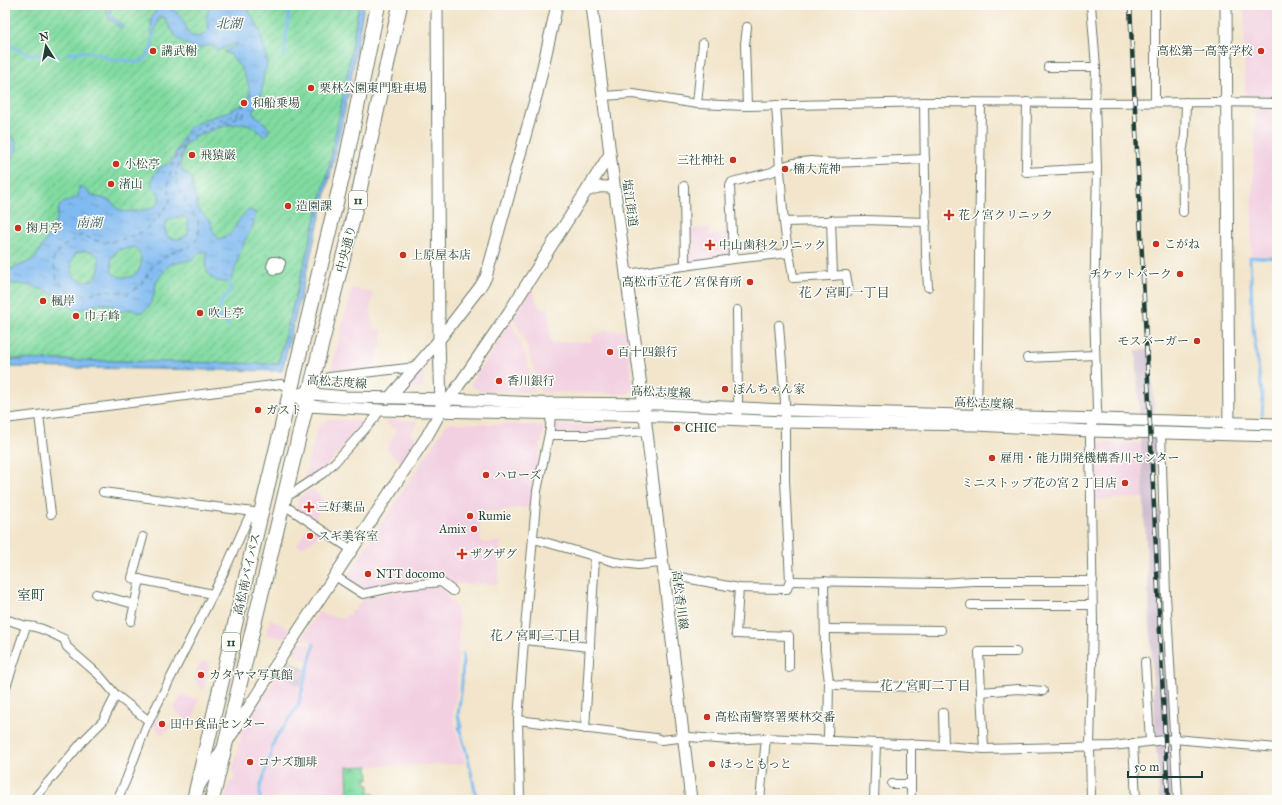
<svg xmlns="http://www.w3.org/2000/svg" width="1282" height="805" font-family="'IM FELL Great Primer','Noto Serif JP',serif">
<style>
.built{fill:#f2cfe1}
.industrial{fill:url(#industrial-furrows)}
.railway{fill:#cfbdcf}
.park{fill:url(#park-crowns);stroke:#508c6a}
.garden{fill:url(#garden-furrows);stroke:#508c6a}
.water{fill:url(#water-ripples);stroke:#4f7c92;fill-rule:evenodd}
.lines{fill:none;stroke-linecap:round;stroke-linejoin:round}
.stream{stroke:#7fbaf1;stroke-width:3}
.ferry{stroke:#375c63;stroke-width:1;stroke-dasharray:5 4;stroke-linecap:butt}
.street-casing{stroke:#697869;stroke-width:10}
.secondary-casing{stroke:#697869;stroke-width:13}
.highway-casing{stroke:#697869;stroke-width:16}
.street{stroke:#fff;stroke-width:8}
.secondary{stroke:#fff;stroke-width:11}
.highway{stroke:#fff;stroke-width:14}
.rail-casing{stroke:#1f3d34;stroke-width:4.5}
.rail{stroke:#fdfcf7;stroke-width:3;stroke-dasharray:9;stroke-linecap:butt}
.poi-dot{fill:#c8321e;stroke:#fdfcf7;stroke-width:1.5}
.labels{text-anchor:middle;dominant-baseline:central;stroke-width:3;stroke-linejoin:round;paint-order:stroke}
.shield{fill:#fdfcf7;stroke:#62766e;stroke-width:1}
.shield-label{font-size:11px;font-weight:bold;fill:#1f3d34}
.poi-label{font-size:12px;fill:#1f3d34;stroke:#fdfcf7;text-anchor:start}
.street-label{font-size:12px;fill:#1f3d34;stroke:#fdfcf7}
.water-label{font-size:13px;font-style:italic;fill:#375c63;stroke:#fdfcf7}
.neighbourhood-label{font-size:13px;fill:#1f3d34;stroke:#fdfcf7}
.quarter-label{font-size:14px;fill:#1f3d34;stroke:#fdfcf7}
</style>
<defs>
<pattern id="industrial-furrows" width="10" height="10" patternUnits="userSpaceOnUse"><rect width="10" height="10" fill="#cfbdcf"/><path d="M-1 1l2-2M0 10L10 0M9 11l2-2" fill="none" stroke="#b1a3b2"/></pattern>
<pattern id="park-crowns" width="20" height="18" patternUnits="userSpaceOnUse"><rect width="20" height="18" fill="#81dba1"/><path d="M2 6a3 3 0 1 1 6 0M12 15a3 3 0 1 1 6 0" fill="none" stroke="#69b384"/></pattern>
<pattern id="garden-furrows" width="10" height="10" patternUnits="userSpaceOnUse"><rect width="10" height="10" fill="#81dba1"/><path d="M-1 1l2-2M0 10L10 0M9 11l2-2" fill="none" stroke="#69b384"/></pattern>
<pattern id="water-ripples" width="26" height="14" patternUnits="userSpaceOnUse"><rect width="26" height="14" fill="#7fbaf1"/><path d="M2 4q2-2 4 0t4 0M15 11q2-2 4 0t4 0" fill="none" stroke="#6798c4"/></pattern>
</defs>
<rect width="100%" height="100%" fill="#fdfcf7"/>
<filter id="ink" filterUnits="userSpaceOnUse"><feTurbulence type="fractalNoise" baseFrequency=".025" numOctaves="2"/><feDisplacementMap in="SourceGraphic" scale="8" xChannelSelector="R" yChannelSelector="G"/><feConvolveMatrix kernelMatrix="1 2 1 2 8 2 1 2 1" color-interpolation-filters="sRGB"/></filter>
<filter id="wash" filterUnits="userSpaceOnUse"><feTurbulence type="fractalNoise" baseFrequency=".012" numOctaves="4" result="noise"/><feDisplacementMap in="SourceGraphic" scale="16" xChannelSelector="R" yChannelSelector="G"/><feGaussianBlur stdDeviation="0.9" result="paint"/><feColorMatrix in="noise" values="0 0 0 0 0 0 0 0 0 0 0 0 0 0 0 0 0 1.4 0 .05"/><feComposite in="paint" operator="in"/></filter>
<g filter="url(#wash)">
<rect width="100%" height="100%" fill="#f2e5cb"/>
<!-- built -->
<g class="built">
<path d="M1244 5H1277V97H1245Z"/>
<path d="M1255 107H1277V256L1251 255Z"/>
<path d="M709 228 710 235 730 234 731 256 693 262 689 259V229Z"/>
<path d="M352 288 373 293 370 305 373 328 383 331 376 369 330 374Z"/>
<path d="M530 291H532L539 307 544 309 545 307H548L550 316V342H593L592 336 607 330 611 331 626 330 633 389 628 394 540 392 527 346 513 318Z"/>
<path d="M511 321 526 357 535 392H482L470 385Z"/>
<path d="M422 367 424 369V389H408V383Z"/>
<path d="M328 419 366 421 332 460 319 472 303 483 317 428Z"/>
<path d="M382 420 419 421 411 434 415 438 414 442 401 462 386 449 397 431Z"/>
<path d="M450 423 542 425 544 430 532 487 533 494 531 507 478 513 481 541 484 543 501 541 498 584H453L443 576 393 583 365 590 348 579 347 576 447 424Z"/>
<path d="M556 425 633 426 636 430 554 433 553 428Z"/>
<path d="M1093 442 1140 443 1143 498 1094 500Z"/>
<path d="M314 489 325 502 313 521 296 511 299 497Z"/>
<path d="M309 525 323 534 305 545 303 548 297 545Z"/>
<path d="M439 586 447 593 448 598 453 603 457 610 459 622 457 686 453 715 456 730 465 761 462 764 347 767 348 795 276 797 275 800H261V787L275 741 299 706 315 644 301 639 319 612 323 615 345 618 346 615H350V610L355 611 362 599 401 590Z"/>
<path d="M270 619 290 629 284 639 266 635Z"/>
<path d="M300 642 312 646 308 662 293 652Z"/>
<path d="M203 661 210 663 203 691 196 682 195 678 197 668Z"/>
<path d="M279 673 301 688 297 705 273 738 258 786V800H225L229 782 233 781 235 774 232 772 243 729Z"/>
<path d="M180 696 189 697 198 700 192 728 174 709Z"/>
<path d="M156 715 172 725 162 735 152 723Z"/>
</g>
<!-- industrial -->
<path class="industrial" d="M289 659 306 670 301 688 279 673Z"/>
<!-- railway -->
<path class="railway" d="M1151 349 1174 800H1159L1136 350Z"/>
<!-- park -->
<path class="park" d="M368 766 369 779H366L367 785H369V793H374V800H348L347 767Z"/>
<!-- garden -->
<path class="garden" d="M5 5H359L344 95 328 171 278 364 5 359Z"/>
<!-- water -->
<g class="water">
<path d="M108 5H112L110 14 124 27 122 29 109 19 106 9Z"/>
<path d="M159 5H169C173 10 179 14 182 19 189 28 185 39 200 36 204 35 207 32 209 28L206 18 210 5H246L260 31 267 60V66L264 72 261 97 252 113 262 120 270 130 264 137 254 127 244 123 224 126 202 134 193 139 184 146 180 167 184 172 193 180 192 185 199 210 211 222 213 231 219 239C238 235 233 221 249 210L256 213C255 225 248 234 243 245 238 256 236 269 231 281 220 284 209 280 206 268 205 263 207 257 207 252H200L193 259 169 265 156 282 154 295 149 307 141 313 129 309 120 312C105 294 92 311 74 309 67 308 57 296 51 293 41 288 28 285 18 284 13 283 9 284 5 283V272L35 259 43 244 51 233 57 217 58 210 61 204 78 197 79 186C85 188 87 191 92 195 97 198 105 198 110 201 114 203 116 209 121 211 124 213 153 209 155 207 160 203 159 197 159 192L154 190 151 184 153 177 158 169 171 162 188 128 206 119 227 112 244 104 248 101 250 93 248 83 241 68 231 55 224 52 234 47 238 43 216 51 215 47C209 44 207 45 201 48 180 46 173 34 164 17H159L154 34 152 36 151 19ZM182 216 188 220V234C181 240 176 241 167 236L165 229 167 220ZM135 247C150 262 136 288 112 273L111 259 117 250ZM84 251 92 252 98 256C102 275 95 286 76 279 69 268 70 264 76 253Z"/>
<path d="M359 5H364L348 96 328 185 282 371 5 367V359L278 364 328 171 346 81Z"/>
<path d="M5 133 15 139 17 149 5 169V159L12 148Z"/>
</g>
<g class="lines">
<!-- stream -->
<g class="stream">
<path d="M5 44 10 45 28 54 58 56"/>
<path d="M68 54C83 50 98 51 112 61L119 59 140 63C151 53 152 49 154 34"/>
<path d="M284 56 290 5"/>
<path d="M229 281 231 290 222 301 217 315 229 325"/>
<path d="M1262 415 1263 402 1253 328 1250 257 1277 258"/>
<path d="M463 654 462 684 458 715 461 727H459L468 758 477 800"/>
<path d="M260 800V787L270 758 272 747 275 739 298 706 314 644"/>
</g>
<!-- ferry -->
<path class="ferry" d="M244 103V114L227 122 209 129 191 137 183 145 176 173 178 187 186 203 198 221 199 237 191 246 171 253 154 264 140 286 127 294 108 290 86 295 72 294 57 280 53 260 61 248 81 235 103 243 123 239 143 232 160 216 170 201 168 185 171 170 178 151 188 134 204 125 237 114Z"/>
</g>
</g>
<g filter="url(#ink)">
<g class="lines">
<defs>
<g id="street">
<path d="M1155 5V102"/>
<path d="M747 27 745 44 747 106"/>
<path d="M1048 67H1096"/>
<path d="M603 96 633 94 697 104 747 106 934 102 1095 103 1215 102 1277 103"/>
<path d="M924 102 926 256 928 287"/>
<path d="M1027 102 1026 172 1097 168"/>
<path d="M697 104 703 43"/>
<path d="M776 105C779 143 780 182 784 221 785 240 791 258 793 278L846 275 849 291"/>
<path d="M684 186 685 266"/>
<path d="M1183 212 1182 153 1185 135 1186 102"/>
<path d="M831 220 833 276"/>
<path d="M784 222 865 220 926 222"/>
<path d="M733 259 730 186 732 182 772 172 780 167 794 163 811 161 833 163 925 159"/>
<path d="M273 261H277L281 263 279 269 274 270 271 266Z"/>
<path d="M627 274 733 259 789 253"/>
<path d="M1027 358 1095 355"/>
<path d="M329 377 416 367"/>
<path d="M39 415 51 514"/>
<path d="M5 419 281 384 292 391"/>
<path d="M737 420 738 399 737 310"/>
<path d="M977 420 981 103"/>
<path d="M1161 433 1166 595 1178 800"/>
<path d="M549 435H589L647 431"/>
<path d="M103 492 261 513"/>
<path d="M285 498 322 474 335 462 374 419 380 410"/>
<path d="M284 505 352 550"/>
<path d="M143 537 132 578 213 594"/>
<path d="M534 539 615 562 638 565 662 563"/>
<path d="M664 574 739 588 787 589 790 581 785 480V402L779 325"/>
<path d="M335 576 363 594 400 586 441 582 453 591"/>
<path d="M790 581 941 583 973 581H1093"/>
<path d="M824 581 825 650 829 682 828 741"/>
<path d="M739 588 736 634 789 636V668"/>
<path d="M96 594 134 604"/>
<path d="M971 605H1092"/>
<path d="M5 619 26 626 5 690"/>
<path d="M131 621 140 579"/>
<path d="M26 626C38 625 52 634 64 639L67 647 99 675 116 695 149 721"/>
<path d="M825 629 941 630"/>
<path d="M524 640 590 647"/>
<path d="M1145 662 1150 741"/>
<path d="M829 682 836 685 917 687"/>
<path d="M981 692 1018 689 1043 691"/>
<path d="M943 713 944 746"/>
<path d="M518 720 622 733 629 735 656 738 661 740 689 737 731 740 766 738 944 746 984 749 1112 746 1174 739 1277 748"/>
<path d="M585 729 595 557"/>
<path d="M1133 743 1136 800"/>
<path d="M911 744V793"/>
<path d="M984 749 979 652H1016"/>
<path d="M892 784H911"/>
<path d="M33 800 83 741 103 721 116 695"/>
<path d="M117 800 126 780 146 727 224 572 248 519 261 513"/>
<path d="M520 800 518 720 524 640 537 491 550 429 551 409"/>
<path d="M760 800 766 738"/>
<path d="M874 800 876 743"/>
<path d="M1091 800 1090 747 1093 623 1090 439V431L1097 410 1094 308 1097 168 1095 103 1096 67 1091 5"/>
</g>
<g id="secondary">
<path d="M437 5 439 340 441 406"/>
<path d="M592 5 610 154 645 416 691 800"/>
<path d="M1226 5 1229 430"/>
<path d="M587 191C597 186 604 186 614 188"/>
<path d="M292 391 307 406 380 410 662 416 784 422 977 425 1090 431 1277 436"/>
<path d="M302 393 346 397 449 399 538 403 662 404 785 410 1277 424"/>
<path d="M389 398 439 340 480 287 486 277 537 93 557 5"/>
<path d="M199 786 268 677 427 436 441 411 509 312 610 154"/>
</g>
<g id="highway">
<path d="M194 800 261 513 346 161 378 5"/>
<path d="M212 800 309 394 356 206 400 5"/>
</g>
</defs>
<!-- street casing -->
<use href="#street" class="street-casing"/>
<!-- secondary casing -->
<use href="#secondary" class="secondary-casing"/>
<!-- highway casing -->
<use href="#highway" class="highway-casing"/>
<!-- street -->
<use href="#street" class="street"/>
<!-- secondary -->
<use href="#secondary" class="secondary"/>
<!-- highway -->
<use href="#highway" class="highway"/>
<defs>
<path id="rail" d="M1130 5 1168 800"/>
</defs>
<!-- rail casing -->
<use href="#rail" class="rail-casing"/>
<!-- rail -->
<use href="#rail" class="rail"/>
</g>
</g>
<!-- markers -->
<g class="poi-dot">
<circle cx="153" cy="51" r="4"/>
<circle cx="1261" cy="51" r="4"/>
<circle cx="311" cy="88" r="4"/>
<circle cx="244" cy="103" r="4"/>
<circle cx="192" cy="155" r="4"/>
<circle cx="733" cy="160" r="4"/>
<circle cx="116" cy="164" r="4"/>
<circle cx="785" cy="169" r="4"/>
<circle cx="111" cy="184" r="4"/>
<circle cx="288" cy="206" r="4"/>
<path d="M947 209h4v4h4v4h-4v4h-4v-4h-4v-4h4z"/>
<circle cx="18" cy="228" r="4"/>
<circle cx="1156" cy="244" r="4"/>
<path d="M708 239h4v4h4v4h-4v4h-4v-4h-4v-4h4z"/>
<circle cx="403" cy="255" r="4"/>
<circle cx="1180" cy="274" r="4"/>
<circle cx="750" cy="282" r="4"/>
<circle cx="43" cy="301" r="4"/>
<circle cx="200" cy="313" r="4"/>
<circle cx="76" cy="316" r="4"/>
<circle cx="1197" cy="341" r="4"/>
<circle cx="610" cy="352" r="4"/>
<circle cx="499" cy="381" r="4"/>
<circle cx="725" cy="389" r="4"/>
<circle cx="258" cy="410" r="4"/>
<circle cx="677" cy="428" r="4"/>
<circle cx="992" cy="458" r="4"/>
<circle cx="486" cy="475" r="4"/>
<circle cx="1125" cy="483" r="4"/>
<path d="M307 501h4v4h4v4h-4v4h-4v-4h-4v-4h4z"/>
<circle cx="470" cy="516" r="4"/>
<circle cx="474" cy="529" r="4"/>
<circle cx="310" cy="536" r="4"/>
<path d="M460 548h4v4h4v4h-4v4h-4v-4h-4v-4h4z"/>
<circle cx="368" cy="574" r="4"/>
<circle cx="201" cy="675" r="4"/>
<circle cx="707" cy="717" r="4"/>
<circle cx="162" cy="724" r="4"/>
<circle cx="250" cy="762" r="4"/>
<circle cx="712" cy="764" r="4"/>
</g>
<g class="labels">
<!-- shield labels -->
<g class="shield">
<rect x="349" y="191" width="18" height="18" rx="3"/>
<rect x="222" y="633" width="18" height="18" rx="3"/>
</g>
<g class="shield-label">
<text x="358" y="200">11</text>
<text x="231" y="642">11</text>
</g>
<!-- poi labels -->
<g class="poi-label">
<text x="161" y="51">講武榭</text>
<text x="1253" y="51" text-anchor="end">高松第一高等学校</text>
<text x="319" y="88">栗林公園東門駐車場</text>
<text x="252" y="103">和船乗場</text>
<text x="200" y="155">飛猿巌</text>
<text x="725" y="160" text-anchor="end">三社神社</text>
<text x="124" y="164">小松亭</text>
<text x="793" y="169">楠大荒神</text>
<text x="119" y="184">渚山</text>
<text x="296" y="206">造園課</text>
<text x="958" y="215">花ノ宮クリニック</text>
<text x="26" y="228">掬月亭</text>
<text x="1164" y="244">こがね</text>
<text x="719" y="245">中山歯科クリニック</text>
<text x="411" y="255">上原屋本店</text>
<text x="1172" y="274" text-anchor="end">チケットパーク</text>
<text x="742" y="282" text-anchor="end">高松市立花ノ宮保育所</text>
<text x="51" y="301">楓岸</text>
<text x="208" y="313">吹上亭</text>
<text x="84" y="316">巾子峰</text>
<text x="1189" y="341" text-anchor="end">モスバーガー</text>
<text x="618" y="352">百十四銀行</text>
<text x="507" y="381">香川銀行</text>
<text x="733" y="389">ぽんちゃん家</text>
<text x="266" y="410">ガスト</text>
<text x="685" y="428">CHIC</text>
<text x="1000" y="458">雇用・能力開発機構香川センター</text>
<text x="494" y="475">ハローズ</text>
<text x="1117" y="483" text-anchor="end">ミニストップ花の宮２丁目店</text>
<text x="317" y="507">三好薬品</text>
<text x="478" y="516">Rumie</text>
<text x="466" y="529" text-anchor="end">Amix</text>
<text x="318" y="536">スギ美容室</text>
<text x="470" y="554">ザグザグ</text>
<text x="376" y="574">NTT docomo</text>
<text x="209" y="675">カタヤマ写真館</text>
<text x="715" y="717">高松南警察署栗林交番</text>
<text x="170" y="724">田中食品センター</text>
<text x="258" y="762">コナズ珈琲</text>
<text x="720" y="764">ほっともっと</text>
</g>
<!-- street labels -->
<g class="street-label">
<text transform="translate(630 203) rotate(82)">塩江街道</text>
<text transform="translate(346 249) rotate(-76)">中央通り</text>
<text transform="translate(337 382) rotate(4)">高松志度線</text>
<text transform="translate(661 392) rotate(2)">高松志度線</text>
<text transform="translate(984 403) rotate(2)">高松志度線</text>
<text transform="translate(247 574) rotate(-77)">高松南バイパス</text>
<text transform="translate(680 600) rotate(83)">高松香川線</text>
</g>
<!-- water labels -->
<g class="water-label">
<text x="229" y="24">北湖</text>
<text x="89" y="223">南湖</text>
</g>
<!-- neighbourhood labels -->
<g class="neighbourhood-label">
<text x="844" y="293">花ノ宮町一丁目</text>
<text x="535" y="636">花ノ宮町三丁目</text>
<text x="925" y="686">花ノ宮町二丁目</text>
</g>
<!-- quarter labels -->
<g class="quarter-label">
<text x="31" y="595">室町</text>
</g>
</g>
<!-- margin -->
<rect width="1282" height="805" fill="none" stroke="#fdfcf7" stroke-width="20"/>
<!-- north arrow -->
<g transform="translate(46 46) rotate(349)" stroke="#fdfcf7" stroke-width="3" paint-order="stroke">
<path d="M0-3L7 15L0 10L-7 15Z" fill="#1f3d34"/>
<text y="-6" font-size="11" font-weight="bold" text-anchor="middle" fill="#1f3d34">N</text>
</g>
<!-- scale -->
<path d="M1128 771v6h74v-6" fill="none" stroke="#1f3d34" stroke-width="2"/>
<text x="1134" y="771" font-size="12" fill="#1f3d34" stroke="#fdfcf7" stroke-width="3" paint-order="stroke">50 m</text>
</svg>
